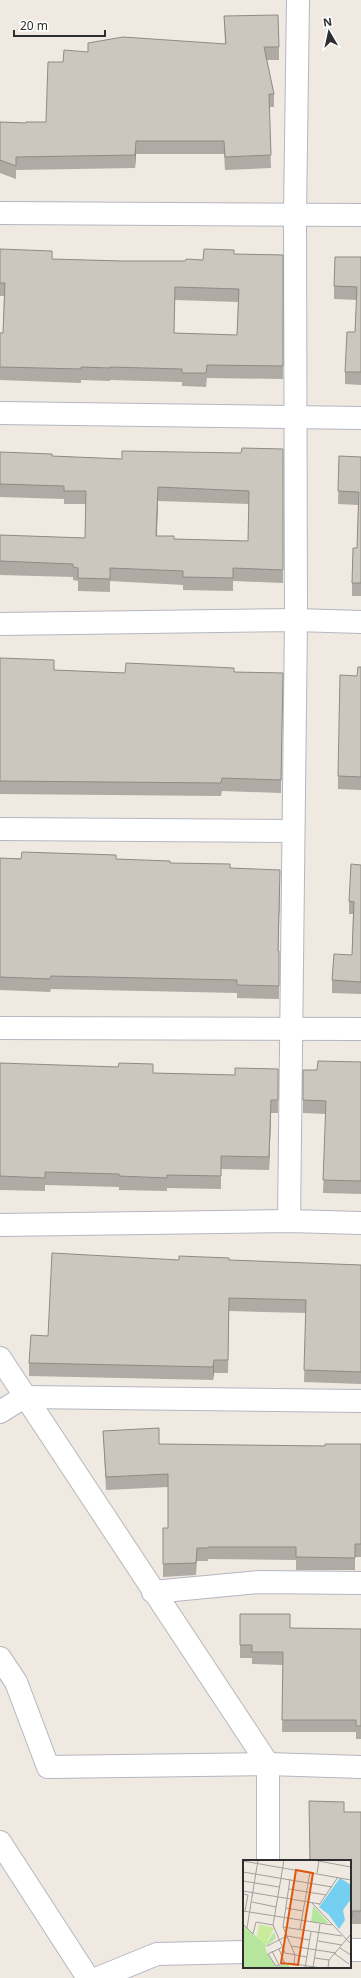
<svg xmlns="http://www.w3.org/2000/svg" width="361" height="1978" font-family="'Noto Sans',sans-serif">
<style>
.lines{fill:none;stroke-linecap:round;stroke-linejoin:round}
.minor-casing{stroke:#b4b7c1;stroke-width:24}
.minor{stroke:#fff;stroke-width:22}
.wall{fill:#afaba4;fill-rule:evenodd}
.shaded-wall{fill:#8e8b86}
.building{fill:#cbc7bf;stroke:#8e8b86;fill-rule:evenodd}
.inset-road{fill:none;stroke:#a29e99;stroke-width:1}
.view{fill:#df570e;fill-opacity:0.15;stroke:#df570e;stroke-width:2}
.inset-edge{fill:none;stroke:#2e2e2e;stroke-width:2}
</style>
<rect width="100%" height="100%" fill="#efe9e1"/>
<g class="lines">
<defs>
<g id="minor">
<path d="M0 213 361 215"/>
<path d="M0 413 361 418"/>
<path d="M0 624 296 620 361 622"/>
<path d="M0 829 293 831"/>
<path d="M0 1028 361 1029"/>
<path d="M289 1221 296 620 295 215 298 0"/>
<path d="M0 1225 289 1221 361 1223"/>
<path d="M0 1358 268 1764V1861"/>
<path d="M0 1412 24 1397 361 1401"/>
<path d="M153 1592 259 1582 361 1583"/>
<path d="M0 1658 16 1682 48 1767 268 1764 361 1767"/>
<path d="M0 1842 88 1978"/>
<path d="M350 1950H361"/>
<path d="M98 1978 157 1954 244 1952"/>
</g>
</defs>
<!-- minor casing -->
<use href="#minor" class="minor-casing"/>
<!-- minor -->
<use href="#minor" class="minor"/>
</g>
<!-- wall -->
<g class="wall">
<path d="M224 16 279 47V60H267L274 94V107H269L271 168 225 170 224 154H136L135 168 16 170V179L0 173V122L26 123 46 122 63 62 88 52 225 44Z"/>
<path d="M0 249 52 259 122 261H185L203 260 234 254 283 255V379L207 378 206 387 182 386V382L110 380V381L81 380V383L0 380V333H3L4 296H0ZM175 300 238 302 237 335 174 333Z"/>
<path d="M361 257V385L345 384V372L355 332 357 300 334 299V286Z"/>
<path d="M283 449V583L233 581V591L183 590V585L110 581V592L78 591V581L73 580V577L0 575V535L85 538 86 504H64V499L0 497V452L52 456 122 459 241 453ZM158 501 249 504 248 541 174 539 157 536Z"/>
<path d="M339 456 361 457V596H352V583L357 548 358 505 338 504Z"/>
<path d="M0 658 54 670 125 673 234 672 283 673 281 793 222 791 221 796 0 794Z"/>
<path d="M361 667V790L338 789V776L357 676Z"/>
<path d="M0 858 116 859 230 868 280 883 278 951H279V999L237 998V993L51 989 50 992 0 990Z"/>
<path d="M361 865V994L332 993V980L352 955 353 914H349V901Z"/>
<path d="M361 1062V1194L323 1193 326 1114 303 1113V1070H317Z"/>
<path d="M0 1063 153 1073 235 1075 278 1069V1113H271L269 1170 221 1169V1189L167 1188V1191L119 1190V1187L45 1185V1191L0 1190Z"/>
<path d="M179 1260H229L361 1265V1384L304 1382 306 1313 229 1311 228 1373H214L213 1380 29 1376V1363L48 1336Z"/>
<path d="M103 1431 159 1444 325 1446 361 1444V1557H355V1570H296V1560L208 1559V1561H197L196 1575 163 1577V1528H168V1487L106 1490Z"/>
<path d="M240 1614 290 1628 361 1629V1739H356V1732H282L283 1665 252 1664V1658H240Z"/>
<path d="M344 1812H361V1924H352V1932H350V1861Z"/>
</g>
<!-- shaded-wall -->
<g class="shaded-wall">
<path d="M136 141V154L135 168V155Z"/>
<path d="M158 487V501L156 549V536Z"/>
<path d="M280 870V883L278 964V951Z"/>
<path d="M271 1100V1113L269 1170V1157Z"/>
<path d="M214 1360V1373L213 1380V1367Z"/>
</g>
<!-- building -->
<g class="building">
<path d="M278 15 279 47H264L274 94H269L271 155 225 157 224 141H136L135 155 16 157V166L0 160V122L26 123V122H46L48 62H63L64 50 88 52V43L123 37 226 44 224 16Z"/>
<path d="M0 249 52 251V259L122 261H185L186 259 203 260 204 249 234 250V254L283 255V366L207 365 206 373H182V369L110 367V368L81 367V369L0 367V333H3L5 283H0ZM175 287 239 289 237 335 174 333Z"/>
<path d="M335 257H361V372H345L347 332H355L357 287 334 286Z"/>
<path d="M242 448 283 449V570L233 568V578L183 577V571L110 568V579L78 578V568L73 567V564L0 561V535L85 538 86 491H64V486L0 484V452L52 454V456L122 459V451L241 453ZM158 487 249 491 248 541 174 539V536H156Z"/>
<path d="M339 456 361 457V583H352L353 548H357L359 492 338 491Z"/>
<path d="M0 658 54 660V670L125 673 126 663 234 668V672L283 673 281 780 222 778 221 783 0 781Z"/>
<path d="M358 667H361V777L338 776 340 675 357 676Z"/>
<path d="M22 852 116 855V859L170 861V863L230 864V868L280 870 278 951H279V986L237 985V980L51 976 50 979 0 977V858L21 859Z"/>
<path d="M351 864 361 865V982L332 980 334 954 352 955 354 902 349 901Z"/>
<path d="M318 1061 361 1062V1181L323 1180 326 1101 303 1100V1070H317Z"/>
<path d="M0 1063 118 1067 119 1063 153 1064V1073L235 1075V1068L278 1069V1100H271L269 1157 221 1156V1176L167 1175V1178L119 1176V1174L45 1172V1178L0 1176Z"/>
<path d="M52 1253 179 1260V1256L229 1258V1260L361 1265V1372L304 1370 306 1300 229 1298 228 1360H214L213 1367 29 1363 31 1335 48 1336Z"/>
<path d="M159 1428V1444L325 1446V1444H361V1544H355V1558L296 1557V1547H208V1548H197L196 1563 163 1564V1528H168V1474L106 1477 103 1431Z"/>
<path d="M240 1614H290V1628L361 1629V1726H356V1720H282L283 1652H252V1645H240Z"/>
<path d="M309 1801 344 1802V1812H361V1911H352V1918H350V1861H310Z"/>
</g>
<!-- overview -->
<g transform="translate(243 1860)">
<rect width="108" height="108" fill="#efe9e1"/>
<path d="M0 65 23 85 31 72 33 78 22 87 24 93 33 107 45 104 47 108H0Z" fill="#b6e59e"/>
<path d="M70 46 72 48 86 63 68 62Z" fill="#b6e59e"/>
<path d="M16 64 31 68 23 85 14 78Z" fill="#c9ec9a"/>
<path d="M97 18 108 25V39L100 50 102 60 96 69 86 55 76 47Z" fill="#75cff0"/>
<path class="inset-road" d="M41 0 30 65 42 93 64 97M70 0 108 7M0 1 108 20M0 12 89 27M74 13 76 1M47 19 40 67 52 95 51 104M0 21 36 27M46 29 83 35M0 31 77 44M0 34 5 35 2 51M9 42 33 47M69 43 108 84M76 45 95 17M43 48 60 51M0 51 89 65M0 64 10 74 13 62 30 65M40 67 99 76M4 68 15 0M57 69 67 12M75 81 99 85M24 86 44 76 67 80M48 86 93 93M40 87 25 94 33 106 46 103 78 108M97 88 108 95M36 89 42 104M29 91 36 105M92 94 106 104M72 98 86 100M70 107 77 64M62 108 68 72M85 108 86 100 108 74"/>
<path class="view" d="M53 10 70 13 55 105 38 103Z"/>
<rect width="108" height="108" class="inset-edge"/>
</g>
<!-- north arrow -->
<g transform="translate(329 32) rotate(351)" stroke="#ffffff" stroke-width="3" paint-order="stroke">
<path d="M0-3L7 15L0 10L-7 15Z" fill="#2e2e2e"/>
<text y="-6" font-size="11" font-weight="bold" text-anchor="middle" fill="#2e2e2e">N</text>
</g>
<!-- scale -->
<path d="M14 30v6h91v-6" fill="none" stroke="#2e2e2e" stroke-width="2"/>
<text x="20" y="30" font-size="12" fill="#2e2e2e" stroke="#ffffff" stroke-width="3" paint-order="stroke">20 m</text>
</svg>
